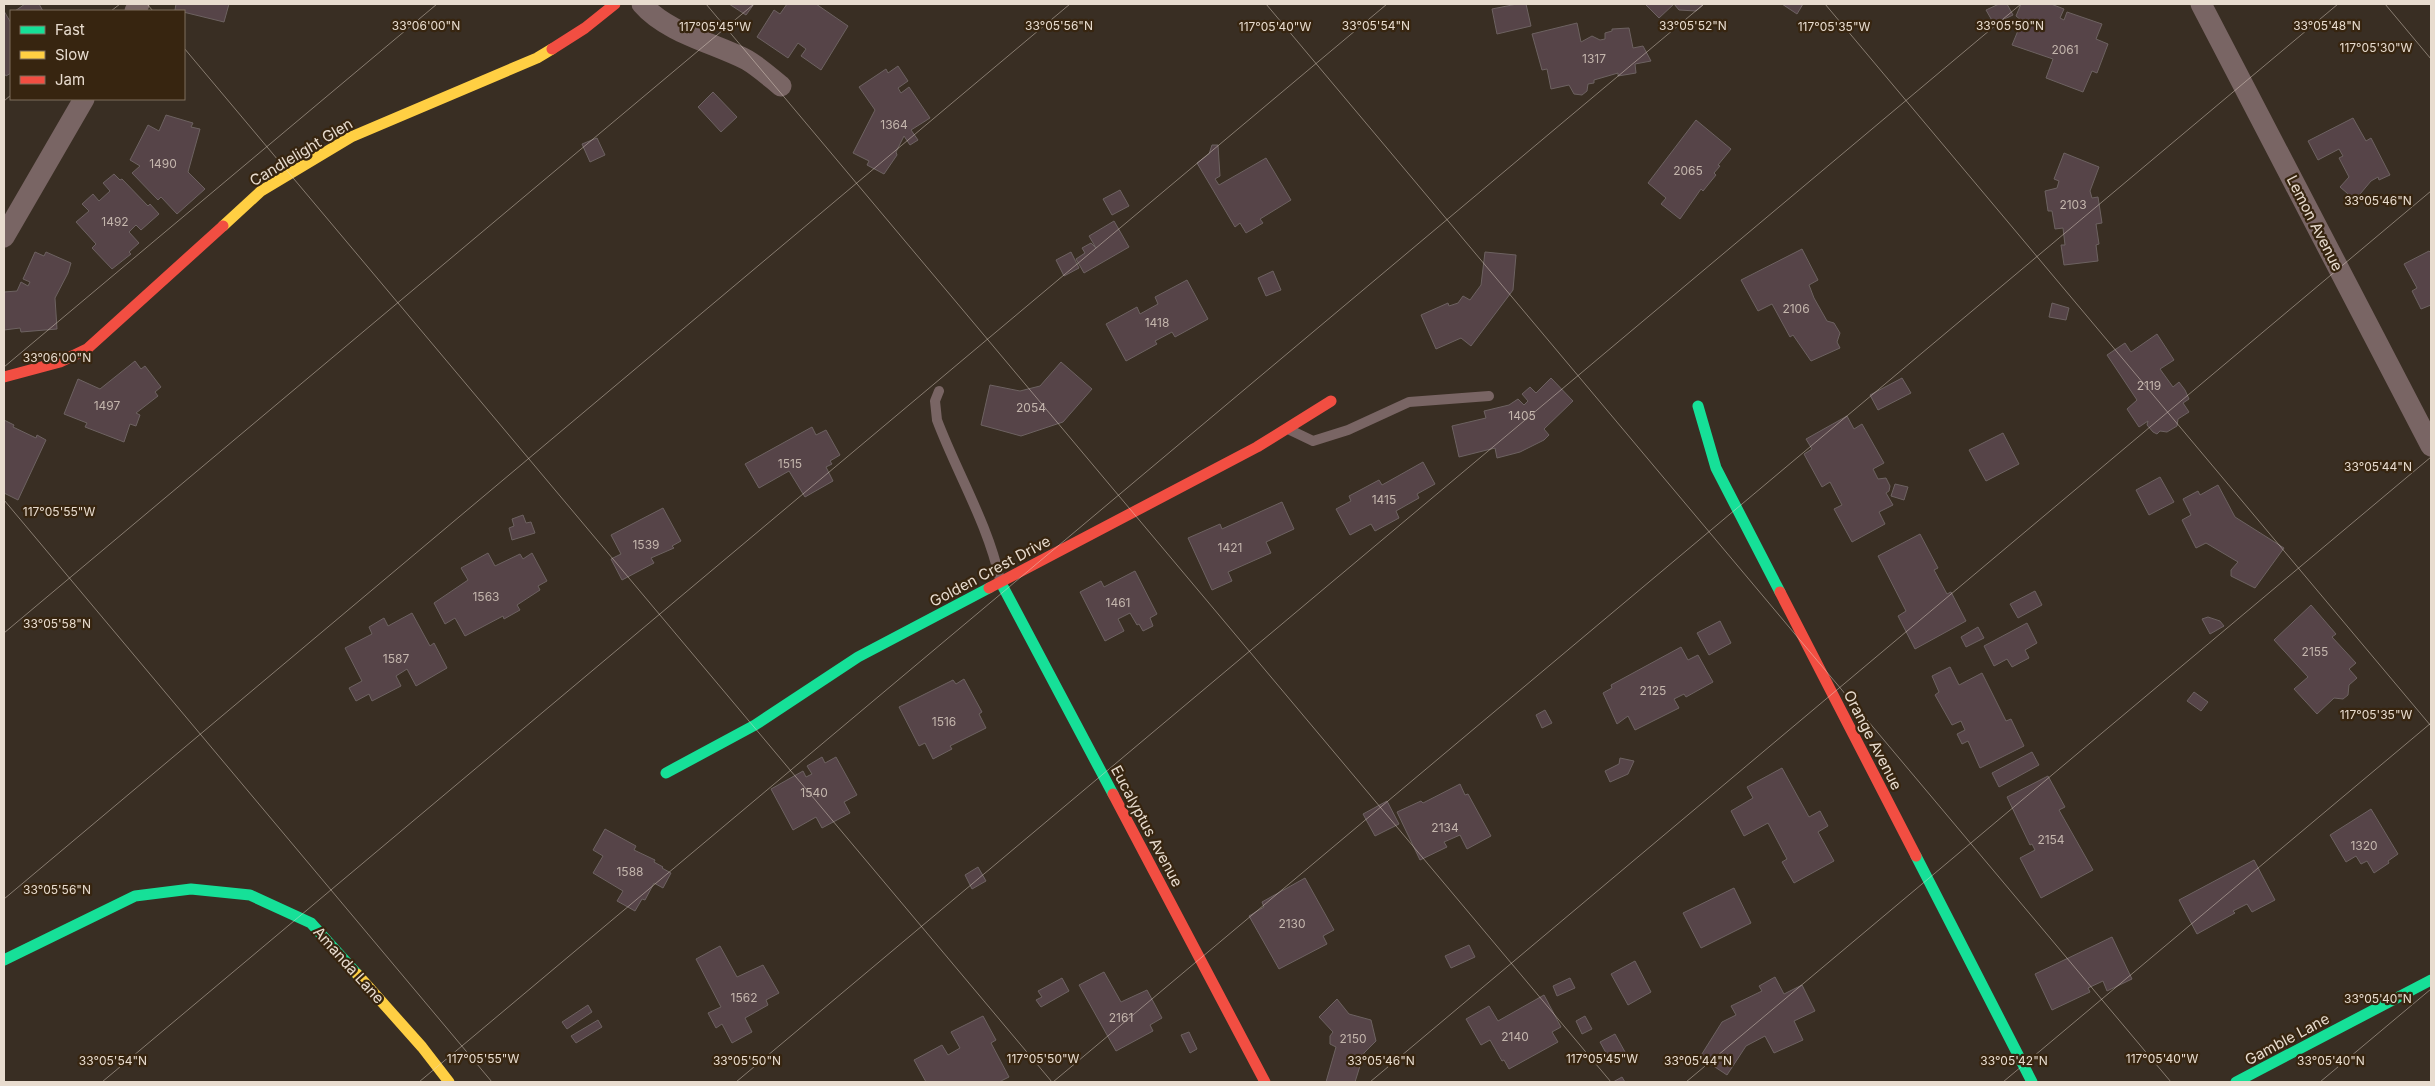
<svg xmlns="http://www.w3.org/2000/svg" width="2435" height="1086" font-family="Inter,sans-serif">
<style>
.building{fill:#564448;stroke:#6d6261}
.lines{fill:none;stroke-linecap:round;stroke-linejoin:round}
.lane{stroke:#796564;stroke-width:10}
.street{stroke:#796564;stroke-width:21}
.fast{stroke:#16e098;stroke-width:11}
.slow{stroke:#ffcf43;stroke-width:11}
.jam{stroke:#f24e42;stroke-width:11}
.ticks{fill:none;stroke:#e8dccf;stroke-width:1;stroke-opacity:0.45}
.labels{text-anchor:middle;dominant-baseline:central;stroke-width:4.5;stroke-linejoin:round;paint-order:stroke}
.number-label{font-size:12px;fill:#c4b6ad}
.street-label{font-size:15px;fill:#e8dccf;stroke:#372510}
.ticks-label{font-size:12px;text-anchor:middle;fill:#e8dccf;stroke:#372510;stroke-width:4.5;stroke-linejoin:round;paint-order:stroke}
</style>
<rect width="100%" height="100%" fill="#392e23"/>
<!-- building -->
<g class="building">
<path d="M25 4H39L43 11H15Z"/>
<path d="M176 4H229L224 22 175 10Z"/>
<path d="M729 4H754L746 15Z"/>
<path d="M787 4H816L848 26 821 70 801 56 806 49 798 43 788 58 757 37 774 10 780 14Z"/>
<path d="M1517 4H1526L1531 26 1497 34 1492 9Z"/>
<path d="M1645 4H1704L1696 11 1679 10 1674 4 1659 18Z"/>
<path d="M1782 4H1803L1797 14Z"/>
<path d="M1999 4H2007L2013 15 1994 24 1986 10Z"/>
<path d="M2021 4H2051L2064 9 2060 18 2064 20 2067 12 2102 24 2096 39 2108 44 2097 73 2092 71 2083 92 2046 78 2053 59 2012 45 2022 21 2016 16Z"/>
<path d="M4 11 11 23V73L6 76 4 73Z"/>
<path d="M1577 23 1581 42 1592 36 1600 40 1605 39V33L1612 31V29L1629 28 1633 48 1643 46 1651 61 1635 64 1636 73 1618 76V73L1594 80V83L1588 84 1587 91 1582 95 1574 94 1569 85 1551 89 1547 69 1542 70 1532 34Z"/>
<path d="M898 66 908 81 898 88 901 93 909 87 930 118 911 130 918 140 910 145 904 136 896 152 897 155 884 174 867 165 869 161 853 153 875 110 859 87 886 69 888 73Z"/>
<path d="M713 92 737 117 721 132 698 107Z"/>
<path d="M166 115 193 123 191 127 200 129 188 172 205 189 177 214 161 197 158 200 132 173 140 166 130 160 148 125 159 131Z"/>
<path d="M2353 118 2366 141 2371 138 2390 175 2379 180 2378 177 2371 181 2355 200 2340 187 2349 177 2339 158 2343 156 2339 149 2318 160 2308 141Z"/>
<path d="M1696 120 1731 149 1718 165 1720 166 1714 173 1716 175 1703 191 1701 189 1680 219 1661 204 1666 198 1648 183Z"/>
<path d="M597 138 605 155 590 162 582 144Z"/>
<path d="M1212 145H1218L1220 176 1215 179 1219 185 1266 158 1291 200 1260 219 1263 223 1246 233 1240 223 1235 227 1197 163 1209 154Z"/>
<path d="M2064 153 2099 167 2090 191 2092 198 2098 197 2102 223 2096 224 2099 244 2096 245 2098 261 2064 265 2061 245H2065L2063 228 2055 229 2052 211H2048L2045 191 2057 188 2059 181 2054 179Z"/>
<path d="M114 174 120 180 122 179 148 206 150 204 159 214 141 230 136 225 129 232 139 243 129 252 131 254 112 269 92 248 96 244 76 222 89 211 82 204 93 194 99 201 110 191 103 183Z"/>
<path d="M1120 190 1129 206 1112 215 1103 199Z"/>
<path d="M1114 221 1129 247 1084 273 1076 259 1085 253 1082 248 1091 243 1096 248 1089 236Z"/>
<path d="M1802 249 1818 280 1809 285 1814 298 1827 321 1834 323 1840 333 1837 342 1840 348 1811 361 1793 335 1790 337 1772 304 1758 311 1741 280Z"/>
<path d="M2429 251 2431 253V305L2421 309 2412 291 2417 288 2404 264Z"/>
<path d="M35 252 44 256 46 252 71 263 68 273 55 298 57 329 21 332 20 328 4 330V292L17 291 21 282 28 286 30 282 23 279Z"/>
<path d="M1071 252 1079 268 1064 276 1056 260Z"/>
<path d="M1485 252 1516 255 1513 290 1471 346 1461 338 1436 349 1421 315 1448 303 1449 306 1458 303 1463 296 1470 300 1481 285Z"/>
<path d="M1273 271 1281 290 1266 296 1258 278Z"/>
<path d="M1187 280 1208 319 1175 337 1172 332 1155 341 1157 344 1126 361 1106 324 1137 307 1140 314 1158 304 1155 297Z"/>
<path d="M2052 303 2069 308 2066 320 2049 317Z"/>
<path d="M2157 334 2174 360 2160 369 2173 387 2179 382 2185 390 2189 399 2183 403 2189 412 2178 419 2177 426 2167 432 2160 431 2157 434 2153 432 2147 425 2148 421 2139 427 2127 409 2137 400 2107 355 2125 343 2131 352Z"/>
<path d="M135 361 141 369 145 366 161 387 155 392 158 396 136 413 140 415 136 426 130 424 124 442 85 427 87 423 64 414 78 379 100 389Z"/>
<path d="M1061 362 1092 389 1063 422 1021 436 981 425 990 385 1020 391 1040 386Z"/>
<path d="M1551 378 1573 401 1544 429 1549 435 1544 440 1520 452 1497 458 1495 448 1459 457 1452 426 1486 418 1484 411 1509 405 1518 399 1524 405 1528 401 1522 394 1530 387 1536 393Z"/>
<path d="M1902 378 1911 393 1878 410 1870 395Z"/>
<path d="M1847 416 1854 429 1862 424 1884 463 1873 469 1878 479 1886 478 1890 486 1889 491 1886 493 1893 505 1879 512 1885 524 1852 542 1834 509 1842 505 1830 482 1822 487 1804 454 1812 449 1806 439Z"/>
<path d="M4 420 14 425 13 427 36 438 37 435 46 440 18 500 4 493Z"/>
<path d="M812 427 816 435 826 430 840 455 830 461 832 464 826 467 833 481 805 497 789 471 759 488 745 464Z"/>
<path d="M2003 433 2019 464 1986 481 1969 450Z"/>
<path d="M1423 462 1435 484 1417 494 1419 498 1396 511 1399 518 1375 531 1371 524 1350 535 1336 509 1351 501 1349 496 1379 480 1382 485Z"/>
<path d="M2160 477 2174 502 2149 515 2136 490Z"/>
<path d="M1895 484 1908 487 1904 500 1891 496Z"/>
<path d="M2218 485 2235 517 2284 548 2255 588 2231 576V570L2238 562 2206 543 2196 548 2182 520 2191 515 2183 499 2198 491 2200 495Z"/>
<path d="M1282 502 1294 529 1266 542 1271 553 1228 572 1232 581 1212 590 1188 538 1220 524 1222 529Z"/>
<path d="M663 508 681 541 672 546 674 548 651 558 654 563 622 580 611 559 621 554 611 535Z"/>
<path d="M523 515 526 523 531 522 535 533 512 540 509 528 514 526 512 519Z"/>
<path d="M1920 534 1938 568 1934 570 1947 594 1951 592 1966 621 1915 649 1898 616 1906 611 1878 556Z"/>
<path d="M488 553 495 566 520 554 523 559 532 553 547 581 538 586 540 590 517 605 520 610 504 619 503 616 465 636 455 618 445 624 434 603 468 580 461 568Z"/>
<path d="M1135 571 1157 614 1150 618 1153 626 1143 631 1139 624 1137 625 1130 613 1118 619 1124 631 1105 641 1080 592 1101 581 1104 587Z"/>
<path d="M2035 591 2042 605 2018 618 2010 604Z"/>
<path d="M2311 605 2336 634 2332 637 2356 663 2349 669 2357 678 2349 685 2348 695 2343 699 2334 698 2317 714 2294 689 2308 677 2274 640Z"/>
<path d="M412 613 430 646 434 643 447 668 416 686 407 669 396 676 401 686 372 701 369 694 356 701 349 688 362 681 345 648 372 634 369 627 384 618 388 626Z"/>
<path d="M2208 617 2220 621 2224 626 2210 634 2202 619Z"/>
<path d="M1720 621 1731 643 1709 655 1697 633Z"/>
<path d="M2027 623 2037 643 2025 650 2029 658 2012 667 2007 659 1994 666 1984 646Z"/>
<path d="M1978 627 1984 638 1966 647 1961 637Z"/>
<path d="M1681 647 1688 660 1698 655 1713 682 1686 697 1684 694 1674 699 1679 708 1635 730 1628 716 1617 724 1603 693 1612 688 1611 685Z"/>
<path d="M1950 667 1959 685 1982 673 2006 721 2011 719 2024 746 1980 768 1968 741 1962 744 1957 734 1965 730 1961 721 1952 725 1935 695 1939 692 1932 676Z"/>
<path d="M964 679 982 712 979 714 986 728 950 746 952 749 933 759 925 743 919 746 899 707 953 680 956 684Z"/>
<path d="M2194 692 2208 702 2201 711 2187 701Z"/>
<path d="M1545 710 1552 723 1542 728 1536 715Z"/>
<path d="M2032 752 2039 765 1999 787 1992 773Z"/>
<path d="M822 757 825 763 836 757 857 795 844 802 850 813 822 828 816 817 793 830 771 789 803 771 806 777 812 774 807 766Z"/>
<path d="M1620 758 1634 761 1628 774 1610 782 1605 771 1619 764Z"/>
<path d="M1782 768 1809 817 1820 811 1828 826 1818 832 1834 861 1794 883 1782 862 1787 859 1768 823 1744 836 1731 811 1753 798 1747 787Z"/>
<path d="M2048 776 2065 807 2059 810 2093 870 2041 898 2020 858 2035 850 2032 844 2030 845 2007 797Z"/>
<path d="M1460 784 1465 795 1468 794 1491 836 1467 849 1460 835 1444 842 1447 847 1420 860 1397 812 1421 801 1423 803Z"/>
<path d="M1387 801 1399 824 1375 836 1363 814Z"/>
<path d="M2371 809 2398 854 2388 861 2389 863 2374 873 2367 861 2361 864 2356 856 2346 862 2330 835Z"/>
<path d="M605 829 636 846 634 850 655 860 654 862 663 867 662 868 671 873 663 888 654 883 645 900 642 899 635 911 617 901 623 891 593 873 603 856 593 850Z"/>
<path d="M2254 860 2275 900 2252 912 2247 904 2233 911 2235 913 2197 934 2179 900Z"/>
<path d="M978 867 986 881 972 889 965 875Z"/>
<path d="M1305 878 1334 930 1323 936 1327 944 1279 969 1249 916 1264 907 1262 902Z"/>
<path d="M1734 888 1751 923 1701 948 1683 913Z"/>
<path d="M2112 937 2132 979 2107 991 2103 981 2088 988 2090 992 2052 1010 2035 974Z"/>
<path d="M1469 945 1475 957 1451 968 1445 956Z"/>
<path d="M720 946 737 977 763 965 779 993 766 1000 768 1005 745 1018 752 1032 732 1043 722 1024 716 1028 708 1013 721 1007 696 959Z"/>
<path d="M1635 961 1651 992 1628 1005 1611 974Z"/>
<path d="M1104 972 1121 1002 1147 990 1162 1018 1150 1025 1153 1031 1116 1051 1079 985Z"/>
<path d="M1775 977 1784 994 1802 985 1815 1011 1794 1021 1803 1040 1774 1053 1765 1036 1746 1046 1727 1075 1700 1057 1722 1022 1736 1015 1731 1006 1762 991 1759 986Z"/>
<path d="M1062 978 1069 991 1041 1007 1036 1000 1042 997 1038 991Z"/>
<path d="M1570 978 1575 988 1557 996 1553 986Z"/>
<path d="M1544 995 1561 1027 1552 1032 1558 1042 1509 1069 1504 1060 1502 1061 1490 1040 1481 1045 1466 1019 1489 1006 1498 1021Z"/>
<path d="M1337 999 1349 1014 1371 1020 1376 1041 1364 1053 1355 1082H1326L1336 1047 1330 1044V1036L1333 1032 1319 1017Z"/>
<path d="M588 1005 592 1012 567 1029 562 1022Z"/>
<path d="M983 1016 996 1040 991 1043 1009 1077 999 1082H926L914 1060 942 1045 948 1055 960 1048 951 1032Z"/>
<path d="M1585 1016 1592 1029 1582 1034 1576 1021Z"/>
<path d="M598 1020 602 1027 576 1043 571 1036Z"/>
<path d="M1189 1032 1197 1049 1190 1053 1181 1035Z"/>
<path d="M1615 1034 1625 1052 1610 1060 1600 1042Z"/>
<path d="M1622 1077 1625 1082H1613Z"/>
</g>
<g class="lines">
<!-- lane -->
<g class="lane">
<path d="M939 391 935 401 937 420C957 473 988 524 1000 580"/>
<path d="M1290 430 1313 441 1348 430 1409 402 1489 396"/>
</g>
<!-- street -->
<g class="street">
<path d="M642 4C667 33 714 43 747 60 759 67 771 78 781 86"/>
<path d="M2201 4 2431 446"/>
<path d="M135 11 139 4"/>
<path d="M4 237 84 99"/>
</g>
<!-- fast -->
<g class="fast">
<path d="M1698 406 1716 468 1780 592"/>
<path d="M1001 583 1113 794"/>
<path d="M666 773 755 725 858 657 989 588"/>
<path d="M1916 856 2032 1082"/>
<path d="M4 960 135 896 191 889 250 895 311 923 357 974"/>
<path d="M2236 1082 2431 980"/>
</g>
<!-- slow -->
<g class="slow">
<path d="M223 226 261 191 351 137 537 58 552 49"/>
<path d="M357 974 422 1047 449 1082"/>
</g>
<!-- jam -->
<g class="jam">
<path d="M552 49 585 28 615 4"/>
<path d="M4 377 60 362 87 349 223 226"/>
<path d="M989 588 1257 447 1331 401"/>
<path d="M1780 592 1916 856"/>
<path d="M1113 794 1265 1082"/>
</g>
</g>
<!-- ticks -->
<path class="ticks" d="M147 4 153 11M706 4 1611 1082M1266 4 2171 1082M1825 4 2431 726M2385 4 2431 59M111 11 120 4M184 48 1052 1082M4 101 11 95M4 367 437 4M4 500 492 1082M4 633 754 4M4 899 1070 4M102 1082 1387 4M419 1082 1704 4M736 1082 2021 4M1053 1082 2338 4M1370 1082 2431 191M1686 1082 2431 457M2003 1082 2431 723M2320 1082 2431 989"/>
<g class="labels">
<!-- number labels -->
<g class="number-label">
<text x="2065" y="49">2061</text>
<text x="1594" y="58">1317</text>
<text x="894" y="124">1364</text>
<text x="163" y="163">1490</text>
<text x="1688" y="170">2065</text>
<text x="2073" y="204">2103</text>
<text x="115" y="221">1492</text>
<text x="1796" y="308">2106</text>
<text x="1157" y="322">1418</text>
<text x="2149" y="385">2119</text>
<text x="107" y="405">1497</text>
<text x="1031" y="407">2054</text>
<text x="1522" y="415">1405</text>
<text x="790" y="463">1515</text>
<text x="1384" y="499">1415</text>
<text x="646" y="544">1539</text>
<text x="1230" y="547">1421</text>
<text x="486" y="596">1563</text>
<text x="1118" y="602">1461</text>
<text x="2315" y="651">2155</text>
<text x="396" y="658">1587</text>
<text x="1653" y="690">2125</text>
<text x="944" y="721">1516</text>
<text x="814" y="792">1540</text>
<text x="1445" y="827">2134</text>
<text x="2051" y="839">2154</text>
<text x="2364" y="845">1320</text>
<text x="630" y="871">1588</text>
<text x="1292" y="923">2130</text>
<text x="744" y="997">1562</text>
<text x="1121" y="1017">2161</text>
<text x="1515" y="1036">2140</text>
<text x="1353" y="1038">2150</text>
</g>
<!-- street labels -->
<g class="street-label">
<text transform="translate(301 152) rotate(-31)">Candlelight Glen</text>
<text transform="translate(2315 223) rotate(63)">Lemon Avenue</text>
<text transform="translate(990 571) rotate(-28)">Golden Crest Drive</text>
<text transform="translate(1873 740) rotate(63)">Orange Avenue</text>
<text transform="translate(1147 826) rotate(62)">Eucalyptus Avenue</text>
<text transform="translate(349 965) rotate(48)">Amanda Lane</text>
<text transform="translate(2287 1039) rotate(-28)">Gamble Lane</text>
</g>
</g>
<g class="ticks-label">
<text x="426" y="30">33°06'00"N</text>
<text x="1059" y="30">33°05'56"N</text>
<text x="1376" y="30">33°05'54"N</text>
<text x="1693" y="30">33°05'52"N</text>
<text x="2010" y="30">33°05'50"N</text>
<text x="2327" y="30">33°05'48"N</text>
<text x="715" y="31">117°05'45"W</text>
<text x="1275" y="31">117°05'40"W</text>
<text x="1834" y="31">117°05'35"W</text>
<text x="2376" y="52">117°05'30"W</text>
<text x="2378" y="205">33°05'46"N</text>
<text x="57" y="362">33°06'00"N</text>
<text x="2378" y="471">33°05'44"N</text>
<text x="59" y="516">117°05'55"W</text>
<text x="57" y="628">33°05'58"N</text>
<text x="2376" y="719">117°05'35"W</text>
<text x="57" y="894">33°05'56"N</text>
<text x="2378" y="1003">33°05'40"N</text>
<text x="483" y="1063">117°05'55"W</text>
<text x="1043" y="1063">117°05'50"W</text>
<text x="1602" y="1063">117°05'45"W</text>
<text x="2162" y="1063">117°05'40"W</text>
<text x="113" y="1065">33°05'54"N</text>
<text x="747" y="1065">33°05'50"N</text>
<text x="1381" y="1065">33°05'46"N</text>
<text x="1698" y="1065">33°05'44"N</text>
<text x="2014" y="1065">33°05'42"N</text>
<text x="2331" y="1065">33°05'40"N</text>
</g>
<!-- border -->
<rect width="2435" height="1086" fill="none" stroke="#e8dccf" stroke-width="10"/>
<!-- legend -->
<rect x="10" y="10" width="175" height="90" fill="#372510" stroke="#7e6e5c"/>
<rect x="20" y="26" width="25" height="8" fill="#16e098" stroke="#7e6e5c"/>
<text x="55" y="35" font-size="15" fill="#e8dccf">Fast</text>
<rect x="20" y="51" width="25" height="8" fill="#ffcf43" stroke="#7e6e5c"/>
<text x="55" y="60" font-size="15" fill="#e8dccf">Slow</text>
<rect x="20" y="76" width="25" height="8" fill="#f24e42" stroke="#7e6e5c"/>
<text x="55" y="85" font-size="15" fill="#e8dccf">Jam</text>
</svg>
